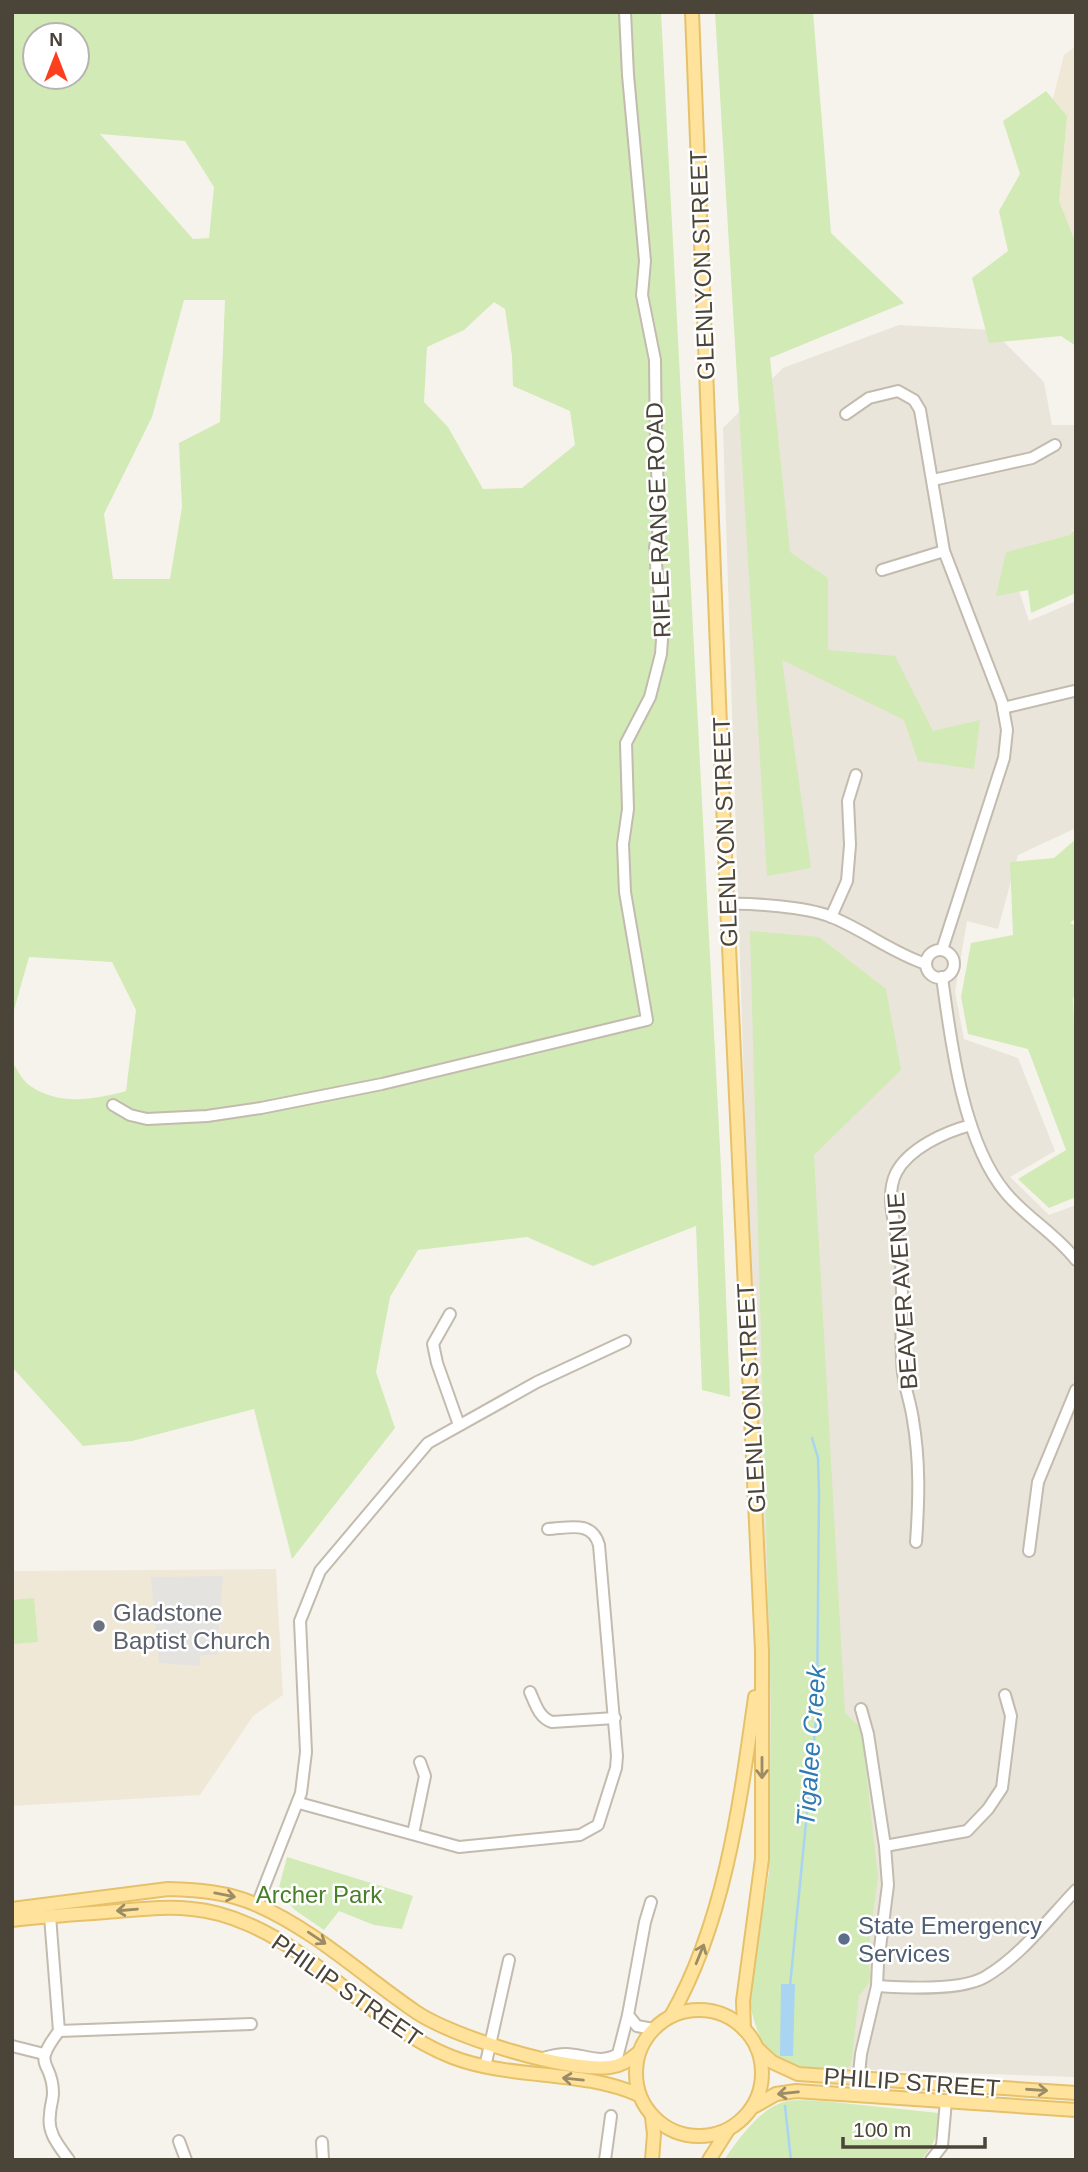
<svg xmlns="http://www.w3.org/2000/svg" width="1088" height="2172" font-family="Arial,sans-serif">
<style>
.residential{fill:#eae5da}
.education{fill:#efe8d6}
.green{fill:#d2eab5;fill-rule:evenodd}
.parking{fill:#e5e3e0}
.water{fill:#a9d4f2}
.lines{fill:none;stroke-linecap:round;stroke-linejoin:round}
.stream{stroke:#a9d4f2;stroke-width:2.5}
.minor-casing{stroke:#c2bbae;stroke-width:14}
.major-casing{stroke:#e6c16a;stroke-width:16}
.minor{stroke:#fff;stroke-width:10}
.major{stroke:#ffe39c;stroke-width:12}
.oneway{stroke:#9c8c66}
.worship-dot{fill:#6b7280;stroke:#fff;stroke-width:2.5}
.service-dot{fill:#5c6f8a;stroke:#fff;stroke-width:2.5}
.labels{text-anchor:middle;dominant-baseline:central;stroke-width:5;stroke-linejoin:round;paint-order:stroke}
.street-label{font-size:24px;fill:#4b4439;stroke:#fff}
.worship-label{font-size:24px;fill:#5b616d;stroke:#fff;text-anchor:start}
.park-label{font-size:24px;fill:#4a7f2a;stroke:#fff}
.service-label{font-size:24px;fill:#4e5e75;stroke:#fff;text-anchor:start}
.water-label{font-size:26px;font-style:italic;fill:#2e7ab2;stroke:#fff}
</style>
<rect width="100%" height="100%" fill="#f6f3ec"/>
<!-- residential -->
<path class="residential" d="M899 325 992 330 1044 382 1052 425H1076V526L1069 535 1006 552 1029 621 1076 601V828L1018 855 998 929 967 921 955 992 964 1039 1018 1058 1055 1151 1010 1177 1049 1215 1076 1205V2077L846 2069 776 2057 750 2007 769 1873 723 428 783 368Z"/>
<!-- education -->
<g class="education">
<path d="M1076 46V271L1036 166 1064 55Z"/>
<path d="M276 1569 283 1695 253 1716 200 1795 12 1806V1571Z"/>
</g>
<!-- green -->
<g class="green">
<path d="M12 12H661L721 1168 730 1397 702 1390 696 1226 593 1266 527 1237 418 1250 390 1297 376 1372 395 1428 292 1559 254 1409 132 1441 83 1446 12 1367V1062C17 1069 22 1080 29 1085 58 1106 93 1100 126 1091L136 1010 112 962 29 957 12 1017ZM35 35H77V77H35ZM100 134 185 141 214 187 209 238 193 239ZM184 300H225L220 422 179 443 182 507 170 579H113L104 514 152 417ZM494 302 505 309 512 356 513 386 570 411 575 445 522 488 483 489 448 427 424 402 427 347 464 330Z"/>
<path d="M715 12H813L831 233 904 303 770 358 790 552 828 578V650L895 656 933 731 980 720 974 769 918 761 904 720 782 660 811 868 767 876Z"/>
<path d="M1046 91 1067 116 1059 201 1076 244V346L1061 336 989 343 972 278 1008 251 999 211 1020 174 1003 121Z"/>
<path d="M1076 528V593L1031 613 1028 590 996 596 1006 552 1069 535Z"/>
<path d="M1076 839V918L1070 923 1076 926V997L1073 998 1076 1061V1197L1049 1208 1018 1179 1066 1150 1028 1049 968 1034 961 997 971 943 1013 935 1010 862 1054 858Z"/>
<path d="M750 931 819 937 886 989 901 1070 814 1155 845 1713 858 1725 862 1734 878 1877 867 1958 872 1979 859 1996 852 2058 850 2066 846 2069C828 2069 807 2071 790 2065 761 2056 751 2018 749 1992L769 1873 771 1709Z"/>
<path d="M34 1598 38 1642 12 1644V1600Z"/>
<path d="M287 1857 413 1896 402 1929 374 1925 339 1911 324 1930 295 1910 278 1891Z"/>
<path d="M823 2101 939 2113C939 2133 935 2144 921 2160H724C738 2140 759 2109 784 2102 796 2099 810 2101 823 2101Z"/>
</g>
<!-- parking -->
<path class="parking" d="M223 1576 217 1655H201L199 1666 159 1663 151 1577Z"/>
<!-- water -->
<path class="water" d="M781 1984H795L793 2056H780Z"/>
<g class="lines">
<!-- stream -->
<g class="stream">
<path d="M790 1986 817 1710 819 1491 818 1458 812 1438"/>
<path d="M785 2106 791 2160"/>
</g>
<defs>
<g id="minor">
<path d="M846 414 869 398 898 391 914 400 920 410 944 551 1002 702 1007 730 1004 758 942 950"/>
<path d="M933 480 1032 458 1055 445"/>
<path d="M882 570 944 551"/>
<path d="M1003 708 1074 691"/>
<path d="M727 904C754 903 805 907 829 916 863 929 890 952 926 964"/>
<path d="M831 917 847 881 850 845 848 801 856 775"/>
<circle cx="940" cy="964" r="14"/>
<path d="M942 977C951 1043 963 1142 1006 1193 1027 1218 1056 1234 1076 1260"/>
<path d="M113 1105 130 1115 147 1119 207 1116 261 1108 382 1084 647 1020 625 892 623 844 628 809 626 743 650 697 661 654 664 611 657 579 655 547 660 524 656 451 655 360 642 295 645 261 628 75 625 12"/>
<path d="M450 1314 433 1344 437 1363 459 1425"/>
<path d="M916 1542C919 1500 920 1461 913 1420 911 1404 905 1389 903 1373 899 1336 904 1298 901 1262 899 1234 883 1200 896 1173 909 1148 945 1132 971 1125"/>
<path d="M1029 1551 1038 1482 1076 1390"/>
<path d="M530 1692C535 1703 539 1718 552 1722L615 1718"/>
<path d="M299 1803 459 1847 580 1835 598 1825 616 1768 617 1756 599 1545C592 1520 569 1528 548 1529"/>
<path d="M413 1834 425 1776 420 1762"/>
<path d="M885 1846 967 1831 988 1809 1002 1788 1011 1716 1005 1695"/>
<path d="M257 1905 301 1793 306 1752 300 1621 320 1571 428 1443 537 1382 625 1341"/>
<path d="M50 1916 59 2031C30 2069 53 2059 53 2093 53 2100 50 2107 50 2115 47 2133 59 2146 69 2160"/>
<path d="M877 1986C906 1988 961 1991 985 1977 1021 1956 1048 1919 1076 1890"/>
<path d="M628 2015 637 2026 653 2029"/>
<path d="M59 2031 251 2024"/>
<path d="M12 2046 44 2054"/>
<path d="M543 2058C550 2056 558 2054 566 2054 584 2054 601 2065 618 2054L628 2015 645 1922 651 1902"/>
<path d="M485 2067 509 1960"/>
<path d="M857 2094 861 2054 877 1986 878 1963 888 1885 885 1846 868 1734 861 1709"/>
<path d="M179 2141 186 2160"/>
<path d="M322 2142 323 2160"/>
<path d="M605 2160 611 2116"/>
<path d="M931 2160 942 2146 946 2101"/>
</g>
<g id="major">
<path d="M692 12 727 904 762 1651V1859L743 2001 744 2029"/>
<path d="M12 1909 168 1889C198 1890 229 1892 257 1905 316 1931 363 1976 416 2012 453 2037 566 2072 610 2067 621 2066 630 2060 638 2053"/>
<path d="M12 1920C47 1916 83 1914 118 1911 143 1909 167 1906 192 1909 229 1912 269 1932 299 1953 350 1989 394 2034 452 2057 512 2080 580 2069 639 2095"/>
<circle cx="699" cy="2073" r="63"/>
<path d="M671 2016C725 1921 740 1804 755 1697"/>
<path d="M757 2048 772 2062 798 2074 1076 2093"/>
<path d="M755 2106 776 2094 796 2091 1076 2110"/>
<path d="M652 2160 654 2134 652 2117"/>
<path d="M709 2160 728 2130"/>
</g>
</defs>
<!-- minor casing -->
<use href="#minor" class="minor-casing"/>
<!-- major casing -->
<use href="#major" class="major-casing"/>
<!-- minor -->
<use href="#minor" class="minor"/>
<!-- major -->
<use href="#major" class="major"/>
</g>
<!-- one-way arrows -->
<defs><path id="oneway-shaft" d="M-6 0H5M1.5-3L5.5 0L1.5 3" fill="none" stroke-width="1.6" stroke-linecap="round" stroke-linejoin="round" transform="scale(1.75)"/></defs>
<g class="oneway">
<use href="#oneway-shaft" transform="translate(762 1768) rotate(90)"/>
<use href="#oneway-shaft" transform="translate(225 1895) rotate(11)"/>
<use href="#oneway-shaft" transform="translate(127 1910) rotate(175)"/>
<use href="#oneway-shaft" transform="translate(317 1938) rotate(34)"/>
<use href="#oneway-shaft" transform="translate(700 1954) rotate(-68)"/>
<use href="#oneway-shaft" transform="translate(573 2079) rotate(-174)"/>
<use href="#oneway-shaft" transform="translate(1037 2090) rotate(4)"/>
<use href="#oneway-shaft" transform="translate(788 2093) rotate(174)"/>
</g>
<!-- markers -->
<circle class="worship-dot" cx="99" cy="1626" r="7"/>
<circle class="service-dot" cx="844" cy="1939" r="7"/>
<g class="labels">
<!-- street labels -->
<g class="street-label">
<text transform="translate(702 265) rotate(-92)">GLENLYON STREET</text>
<text transform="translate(658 520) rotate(-92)">RIFLE RANGE ROAD</text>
<text transform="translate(725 832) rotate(-92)">GLENLYON STREET</text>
<text transform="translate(902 1291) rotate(-94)">BEAVER AVENUE</text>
<text transform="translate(751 1398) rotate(-93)">GLENLYON STREET</text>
<text transform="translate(347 1990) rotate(35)">PHILIP STREET</text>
<text transform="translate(912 2082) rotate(4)">PHILIP STREET</text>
</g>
<!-- worship labels -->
<g class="worship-label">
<text x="113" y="1612">Gladstone<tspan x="113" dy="28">Baptist Church</tspan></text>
</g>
<!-- park labels -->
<g class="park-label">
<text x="319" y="1894">Archer Park</text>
</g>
<!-- service labels -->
<g class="service-label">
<text x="858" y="1925">State Emergency<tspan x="858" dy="28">Services</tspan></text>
</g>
<!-- water labels -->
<g class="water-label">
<text transform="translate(811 1746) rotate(-86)">Tigalee Creek</text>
</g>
</g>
<!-- border -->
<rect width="1088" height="2172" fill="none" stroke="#4b4439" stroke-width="28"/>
<!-- north arrow -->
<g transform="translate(56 56)"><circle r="33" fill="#ffffff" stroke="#b7b4b0" stroke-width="2"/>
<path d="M0-5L12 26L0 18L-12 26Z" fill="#fc3f1d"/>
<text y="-10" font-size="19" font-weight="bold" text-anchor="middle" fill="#4b4439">N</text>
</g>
<!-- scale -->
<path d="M843 2137v10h142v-10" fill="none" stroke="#4b4439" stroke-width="3.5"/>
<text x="853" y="2137" font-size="21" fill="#4b4439" stroke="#ffffff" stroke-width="5" paint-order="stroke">100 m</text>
</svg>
